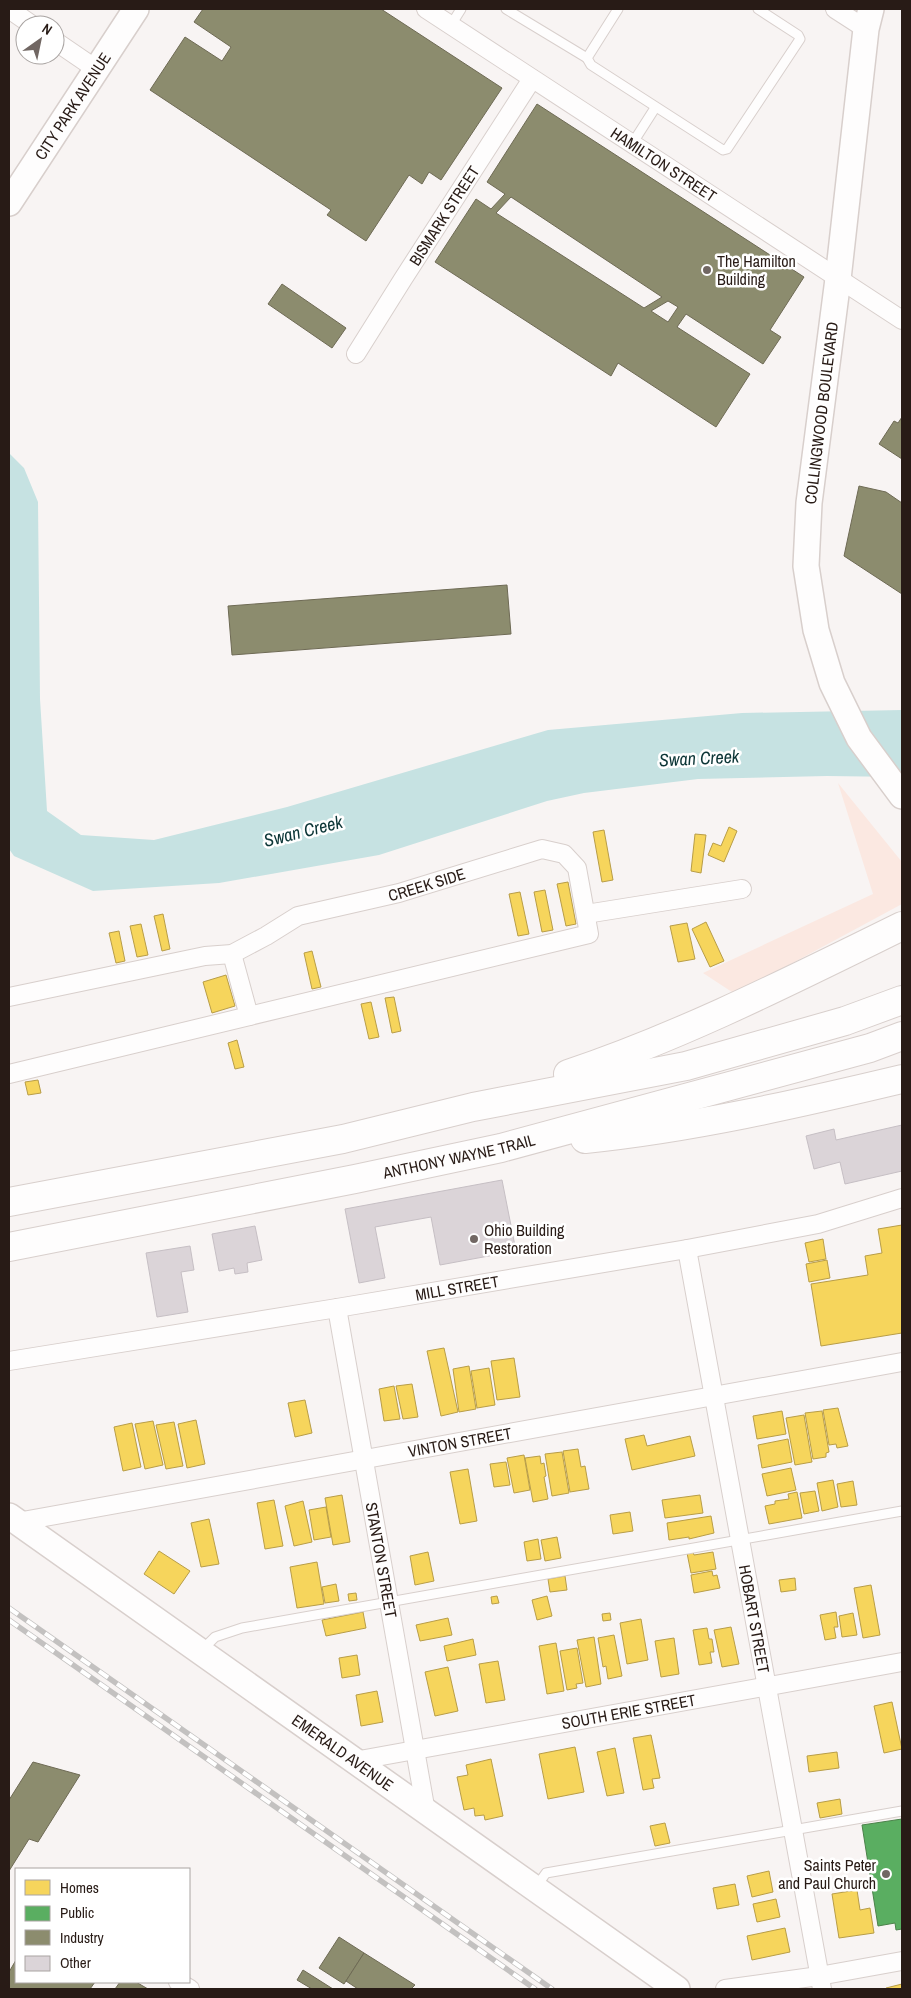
<svg xmlns="http://www.w3.org/2000/svg" width="911" height="1998" font-family="'Archivo Narrow',sans-serif">
<style>
.green{fill:#fbe8e1}
.water{fill:#c6e2e2}
.homes{fill:#f6d55c;stroke:#b89d47}
.public{fill:#5aae61;stroke:#4b824a}
.industry{fill:#8c8c6e;stroke:#6e6a54;fill-rule:evenodd}
.building{fill:#dbd4d8;stroke:#c6bfc4}
.lines{fill:none;stroke-linecap:round;stroke-linejoin:round}
.lane-casing{stroke:#d8cfcc;stroke-width:11}
.street-casing{stroke:#d8cfcc;stroke-width:20}
.secondary-casing{stroke:#d8cfcc;stroke-width:28}
.highway-casing{stroke:#d8cfcc;stroke-width:30}
.lane{stroke:#fefdfd;stroke-width:9}
.street{stroke:#fefdfd;stroke-width:18}
.secondary{stroke:#fefdfd;stroke-width:25}
.highway{stroke:#fefdfd;stroke-width:28}
.rail-casing{stroke:#c3c1c0;stroke-width:5.5}
.rail{stroke:#fff;stroke-width:4;stroke-dasharray:11;stroke-linecap:butt}
.poi-dot{fill:#716763;stroke:#fff;stroke-width:2}
.labels{text-anchor:middle;dominant-baseline:central;stroke-width:5;stroke-linejoin:round;paint-order:stroke}
.street-label{font-size:16px;fill:#281b16;stroke:#fff}
.poi-label{font-size:16px;fill:#281b16;stroke:#fff;text-anchor:start}
.water-label{font-size:18px;font-style:italic;fill:#0b3536;stroke:#fff}
</style>
<rect width="100%" height="100%" fill="#f8f4f3"/>
<!-- green -->
<path class="green" d="M838 783 902 862V904L735 994 703 973 873 894Z"/>
<!-- water -->
<path class="water" d="M9 453 24 468 38 502 40 699 47 811 81 835 154 840 287 807 548 730 742 713 902 710V777L827 776 698 779 584 793 547 801 379 855 219 883 93 891 14 856 9 849Z"/>
<!-- homes -->
<g class="homes">
<path d="M729 827 737 831 724 862 708 855 713 843 721 846Z"/>
<path d="M604 830 613 880 602 882 593 832Z"/>
<path d="M695 834 706 835 701 873 691 871Z"/>
<path d="M568 882 576 924 566 926 557 884Z"/>
<path d="M545 890 553 930 542 932 534 892Z"/>
<path d="M520 892 529 934 518 936 509 894Z"/>
<path d="M163 914 170 949 162 951 154 916Z"/>
<path d="M706 922 724 961 710 967 692 929Z"/>
<path d="M687 923 695 959 678 962 670 926Z"/>
<path d="M141 924 148 955 137 957 130 926Z"/>
<path d="M119 931 125 961 116 963 109 933Z"/>
<path d="M312 951 321 987 312 989 304 953Z"/>
<path d="M226 975 235 1006 212 1013 203 982Z"/>
<path d="M394 997 401 1031 392 1033 385 998Z"/>
<path d="M371 1002 379 1037 369 1039 361 1004Z"/>
<path d="M237 1040 244 1067 235 1069 228 1043Z"/>
<path d="M38 1080 41 1093 28 1095 25 1082Z"/>
<path d="M902 1225V1333L821 1346 811 1284 868 1275 865 1256 882 1253 878 1229Z"/>
<path d="M823 1239 826 1259 809 1262 805 1243Z"/>
<path d="M827 1260 830 1278 809 1282 806 1264Z"/>
<path d="M444 1348 458 1412 441 1416 427 1351Z"/>
<path d="M514 1358 520 1397 497 1400 491 1361Z"/>
<path d="M469 1366 476 1409 459 1412 453 1369Z"/>
<path d="M489 1368 495 1405 477 1408 471 1371Z"/>
<path d="M412 1384 418 1417 403 1419 396 1386Z"/>
<path d="M394 1386 400 1419 384 1421 379 1389Z"/>
<path d="M305 1400 312 1433 295 1437 288 1403Z"/>
<path d="M838 1408 848 1446 837 1448 836 1444 829 1445 823 1410Z"/>
<path d="M782 1411 786 1434 757 1439 753 1416Z"/>
<path d="M822 1411 829 1452 826 1453V1457L813 1459 805 1413Z"/>
<path d="M804 1415 812 1462 795 1465 786 1418Z"/>
<path d="M196 1420 205 1464 187 1468 178 1424Z"/>
<path d="M153 1421 163 1465 145 1469 135 1424Z"/>
<path d="M174 1422 183 1466 166 1469 156 1425Z"/>
<path d="M132 1423 141 1467 123 1471 114 1427Z"/>
<path d="M644 1435 647 1446 690 1436 695 1456 632 1470 625 1439Z"/>
<path d="M788 1439 792 1462 762 1468 758 1445Z"/>
<path d="M578 1449 581 1467 585 1466 589 1489 570 1492 563 1451Z"/>
<path d="M562 1452 569 1493 552 1496 545 1454Z"/>
<path d="M524 1455 530 1490 514 1493 507 1458Z"/>
<path d="M540 1456 541 1464 544 1463 546 1476 544 1477 548 1499 533 1502 525 1458Z"/>
<path d="M506 1462 510 1485 494 1487 490 1464Z"/>
<path d="M791 1468 796 1490 767 1496 762 1474Z"/>
<path d="M468 1469 477 1521 460 1524 450 1472Z"/>
<path d="M833 1480 838 1507 822 1511 817 1483Z"/>
<path d="M853 1481 857 1505 841 1507 837 1484Z"/>
<path d="M815 1491 819 1511 804 1514 800 1493Z"/>
<path d="M797 1492 802 1518 769 1524 765 1506 775 1504V1501L789 1499 788 1494Z"/>
<path d="M342 1495 350 1542 333 1545 325 1498Z"/>
<path d="M700 1495 703 1513 665 1518 662 1500Z"/>
<path d="M274 1500 283 1546 265 1549 257 1503Z"/>
<path d="M303 1501 312 1542 294 1546 285 1506Z"/>
<path d="M326 1507 331 1537 314 1540 309 1510Z"/>
<path d="M630 1512 633 1531 613 1534 610 1515Z"/>
<path d="M711 1516 714 1533 689 1539V1537L669 1540 667 1523Z"/>
<path d="M209 1519 219 1564 201 1567 191 1523Z"/>
<path d="M557 1537 561 1558 545 1561 541 1540Z"/>
<path d="M538 1539 541 1559 527 1561 524 1542Z"/>
<path d="M159 1551 190 1571 174 1594 144 1574Z"/>
<path d="M428 1552 434 1581 415 1585 410 1556Z"/>
<path d="M693 1552 694 1555 713 1552 716 1569 691 1573 687 1553Z"/>
<path d="M317 1562 324 1604 297 1608 290 1567Z"/>
<path d="M712 1571 713 1576 717 1575 720 1588 694 1593 691 1575Z"/>
<path d="M565 1576 567 1590 550 1592 548 1579Z"/>
<path d="M795 1578 796 1590 781 1592 779 1580Z"/>
<path d="M336 1584 339 1601 325 1603 322 1587Z"/>
<path d="M871 1585 880 1635 863 1638 854 1588Z"/>
<path d="M356 1593 357 1600 349 1601 348 1594Z"/>
<path d="M497 1596 499 1603 492 1604 491 1597Z"/>
<path d="M547 1596 552 1616 537 1620 532 1600Z"/>
<path d="M363 1612 366 1628 326 1636 322 1620Z"/>
<path d="M836 1612 838 1627H834L836 1638 825 1640 820 1615Z"/>
<path d="M610 1613 611 1620 603 1621 602 1614Z"/>
<path d="M853 1613 857 1635 842 1637 839 1616Z"/>
<path d="M448 1618 452 1635 420 1641 416 1625Z"/>
<path d="M641 1619 648 1660 627 1664 620 1623Z"/>
<path d="M731 1627 739 1664 722 1667 714 1630Z"/>
<path d="M707 1628 709 1639H712L714 1652H710L712 1663 699 1665 693 1630Z"/>
<path d="M614 1635 622 1676 608 1679 606 1666 603 1667 598 1638Z"/>
<path d="M594 1637 601 1684 586 1687 577 1640Z"/>
<path d="M674 1638 679 1674 661 1677 655 1641Z"/>
<path d="M473 1639 476 1655 447 1661 444 1646Z"/>
<path d="M556 1643 564 1691 547 1694 539 1646Z"/>
<path d="M577 1648 583 1683 576 1684 577 1688 567 1690 560 1651Z"/>
<path d="M357 1655 360 1675 342 1678 339 1658Z"/>
<path d="M498 1661 505 1700 486 1703 479 1664Z"/>
<path d="M448 1667 458 1711 435 1716 425 1672Z"/>
<path d="M377 1691 383 1722 361 1726 356 1695Z"/>
<path d="M892 1702 902 1749 884 1753 874 1706Z"/>
<path d="M651 1735 660 1778 652 1779 654 1788 643 1790 633 1738Z"/>
<path d="M575 1747 584 1792 548 1799 539 1754Z"/>
<path d="M615 1748 624 1793 607 1796 597 1752Z"/>
<path d="M837 1752 839 1768 809 1772 807 1756Z"/>
<path d="M491 1759 503 1816 485 1820 484 1815 475 1816 474 1808 464 1810 457 1777 468 1775 466 1765Z"/>
<path d="M840 1799 842 1814 820 1818 817 1803Z"/>
<path d="M665 1823 670 1843 655 1846 650 1826Z"/>
<path d="M769 1871 773 1892 752 1897 747 1876Z"/>
<path d="M735 1884 739 1905 717 1909 713 1888Z"/>
<path d="M857 1890 860 1910 870 1908 874 1933 839 1938 832 1894Z"/>
<path d="M776 1899 780 1917 757 1922 753 1904Z"/>
<path d="M785 1928 790 1952 752 1960 747 1936Z"/>
<path d="M902 1984V1989H886V1988Z"/>
</g>
<!-- public -->
<path class="public" d="M902 1819V1929L896 1930 895 1923 878 1926 862 1825Z"/>
<!-- industry -->
<g class="industry">
<path d="M203 9H381L502 88 441 180 429 172 422 184 409 175 366 241 327 215 331 210 150 90 185 37 222 61 231 47 194 22Z"/>
<path d="M537 104 804 277 770 330 781 337 763 364 686 314 677 327 750 374 716 427 618 363 611 376 435 262 476 199 491 209 505 194 487 182ZM511 197 662 297 644 308 496 213ZM668 301 678 307 668 322 651 311Z"/>
<path d="M282 284 346 328 332 348 268 304Z"/>
<path d="M902 417V459L879 444 894 421 898 423Z"/>
<path d="M859 486 886 492 902 503V594L844 556Z"/>
<path d="M507 585 511 634 232 655 228 606Z"/>
<path d="M33 1762 80 1775 38 1842 29 1839 9 1871V1800Z"/>
<path d="M339 1937 364 1953 344 1984 319 1968Z"/>
<path d="M364 1953 415 1985 411 1989H358L346 1981Z"/>
<path d="M16 1960V1982H95L90 1989H9V1972Z"/>
<path d="M303 1970 333 1989H312L297 1980Z"/>
<path d="M120 1982H136L148 1989H115Z"/>
</g>
<!-- building -->
<g class="building">
<path d="M902 1125V1171L845 1184 840 1162 814 1169 806 1136 834 1129 836 1140Z"/>
<path d="M502 1180 516 1251 440 1265 431 1217 375 1227 385 1278 359 1283 345 1209Z"/>
<path d="M255 1226 262 1260 247 1263 248 1272 235 1274 234 1268 219 1271 212 1234Z"/>
<path d="M190 1246 194 1270 181 1272 188 1312 157 1317 146 1253Z"/>
</g>
<g class="lines">
<defs>
<g id="lane">
<path d="M506 9 587 58"/>
<path d="M618 9 587 58 591 65 723 150 727 149 800 39 798 35 758 9"/>
<path d="M451 25 461 9"/>
<path d="M632 144 655 108"/>
<path d="M202 1650 215 1637 242 1628 902 1511"/>
<path d="M536 1887 546 1873 902 1811"/>
</g>
<g id="street">
<path d="M9 9 32 25"/>
<path id="s1" d="M426 9 902 320"/>
<path d="M835 9 866 29"/>
<path d="M55 41 96 69"/>
<path id="s2" d="M356 354 403 279 532 79"/>
<path d="M586 914 742 889"/>
<path d="M232 954 249 1016"/>
<path id="s3" d="M9 997 205 956 232 954 266 936 298 916 399 893 542 849 564 854 577 868 589 934 9 1074"/>
<path id="s4" d="M687 1249 822 1989"/>
<path id="s5" d="M337 1308 426 1812"/>
<path id="s6" d="M9 1361 337 1308 687 1249 818 1224 902 1198"/>
<path id="s7" d="M17 1522 902 1362"/>
<path id="s8" d="M354 1761 902 1662"/>
<path d="M178 1982 190 1989"/>
<path d="M725 1989 819 1976 902 1961"/>
</g>
<g id="secondary">
<path d="M871 9 866 29 838 279 809 503 806 566 816 630 832 683 859 738 902 796"/>
<path id="s9" d="M9 203 136 9"/>
<path id="s10" d="M9 1516 677 1989"/>
</g>
<g id="highway">
<path d="M568 1074C682 1036 794 979 902 926"/>
<path d="M585 1139C692 1128 797 1104 902 1079"/>
<path d="M9 1202 343 1139 473 1107 686 1066 845 1021 902 1000"/>
<path id="s11" d="M9 1247 355 1179 501 1148 870 1048 902 1036"/>
</g>
</defs>
<!-- lane casing -->
<use href="#lane" class="lane-casing"/>
<!-- street casing -->
<use href="#street" class="street-casing"/>
<!-- secondary casing -->
<use href="#secondary" class="secondary-casing"/>
<!-- highway casing -->
<use href="#highway" class="highway-casing"/>
<!-- lane -->
<use href="#lane" class="lane"/>
<!-- street -->
<use href="#street" class="street"/>
<!-- secondary -->
<use href="#secondary" class="secondary"/>
<!-- highway -->
<use href="#highway" class="highway"/>
<defs>
<g id="rail">
<path d="M9 1608 552 1989"/>
<path d="M9 1620 535 1989"/>
</g>
</defs>
<!-- rail casing -->
<use href="#rail" class="rail-casing"/>
<!-- rail -->
<use href="#rail" class="rail"/>
</g>
<!-- markers -->
<g class="poi-dot">
<circle cx="707" cy="270" r="5"/>
<circle cx="474" cy="1239" r="5"/>
<circle cx="886" cy="1874" r="5"/>
</g>
<g class="labels">
<!-- street labels -->
<g class="street-label">
<text stroke="none"><textPath href="#s9" startOffset="116">CITY PARK AVENUE</textPath></text>
<text stroke="none"><textPath href="#s1" startOffset="284">HAMILTON STREET</textPath></text>
<text stroke="none"><textPath href="#s2" startOffset="164">BISMARK STREET</textPath></text>
<text transform="translate(821 413) rotate(-83)">COLLINGWOOD BOULEVARD</text>
<text stroke="none"><textPath href="#s3" startOffset="436">CREEK SIDE</textPath></text>
<text stroke="none"><textPath href="#s11" startOffset="459">ANTHONY WAYNE TRAIL</textPath></text>
<text stroke="none"><textPath href="#s6" startOffset="454">MILL STREET</textPath></text>
<text stroke="none"><textPath href="#s7" startOffset="450">VINTON STREET</textPath></text>
<text stroke="none"><textPath href="#s5" startOffset="256">STANTON STREET</textPath></text>
<text stroke="none"><textPath href="#s4" startOffset="376">HOBART STREET</textPath></text>
<text stroke="none"><textPath href="#s8" startOffset="279">SOUTH ERIE STREET</textPath></text>
<text stroke="none"><textPath href="#s10" startOffset="409">EMERALD AVENUE</textPath></text>
</g>
<!-- poi labels -->
<g class="poi-label">
<text x="717" y="261">The Hamilton<tspan x="717" dy="18">Building</tspan></text>
<text x="484" y="1230">Ohio Building<tspan x="484" dy="18">Restoration</tspan></text>
<text x="876" y="1865" text-anchor="end">Saints Peter<tspan x="876" dy="18">and Paul Church</tspan></text>
</g>
<!-- water labels -->
<g class="water-label">
<text transform="translate(699 758) rotate(-3)">Swan Creek</text>
<text transform="translate(303 831) rotate(-14)">Swan Creek</text>
</g>
</g>
<!-- border -->
<rect width="911" height="1998" fill="none" stroke="#281b16" stroke-width="20"/>
<!-- legend -->
<rect x="15" y="1868" width="175" height="115" fill="#ffffff" stroke="#a9a4a2"/>
<rect x="25" y="1880" width="25" height="15" fill="#f6d55c" stroke="#a9a4a2"/>
<text x="60" y="1893" font-size="15" fill="#281b16">Homes</text>
<rect x="25" y="1906" width="25" height="15" fill="#5aae61" stroke="#a9a4a2"/>
<text x="60" y="1918" font-size="15" fill="#281b16">Public</text>
<rect x="25" y="1930" width="25" height="15" fill="#8c8c6e" stroke="#a9a4a2"/>
<text x="60" y="1943" font-size="15" fill="#281b16">Industry</text>
<rect x="25" y="1956" width="25" height="15" fill="#dbd4d8" stroke="#a9a4a2"/>
<text x="60" y="1968" font-size="15" fill="#281b16">Other</text>
<!-- north arrow -->
<g transform="translate(40 40) rotate(33)"><circle r="24" fill="#ffffff" stroke="#a9a4a2"/>
<path d="M0-4L9 19L0 12L-9 19Z" fill="#716763"/>
<text y="-8" font-size="14" font-weight="bold" text-anchor="middle" fill="#281b16">N</text>
</g>
</svg>
